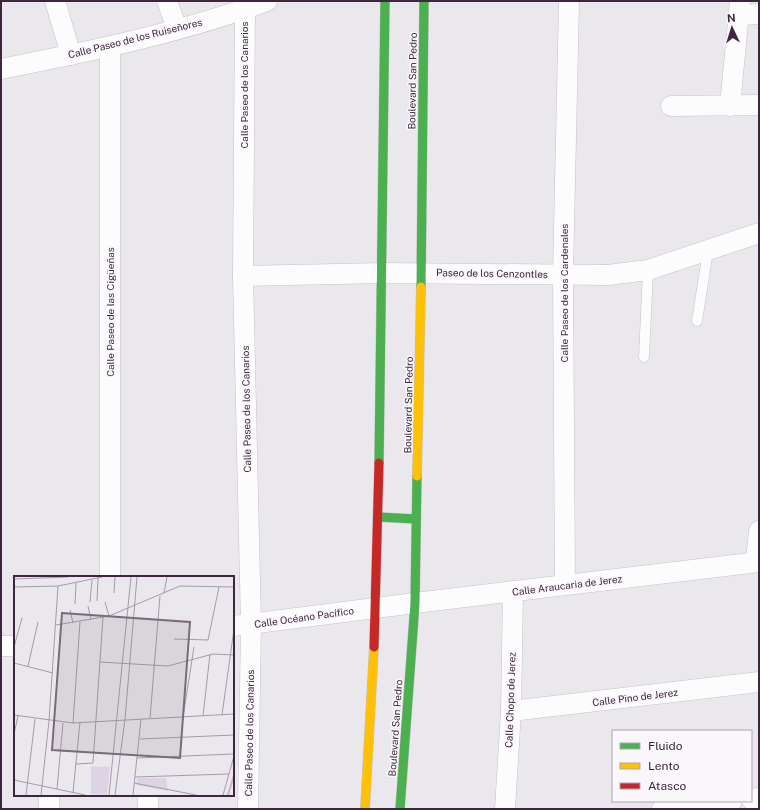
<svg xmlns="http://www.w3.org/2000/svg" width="760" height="810" font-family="'Public Sans',sans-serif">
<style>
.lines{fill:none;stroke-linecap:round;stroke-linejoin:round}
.lane-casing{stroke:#c5c2c6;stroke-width:11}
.street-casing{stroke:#c5c2c6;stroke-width:21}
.fast-casing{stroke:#c7c2c8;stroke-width:10}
.slow-casing{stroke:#c7c2c8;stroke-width:10}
.jam-casing{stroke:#c7c2c8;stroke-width:10}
.lane{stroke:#fcfcfc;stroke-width:10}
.street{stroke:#fcfcfc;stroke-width:20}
.fast{stroke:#4caf50;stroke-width:9}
.slow{stroke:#ffc107;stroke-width:9}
.jam{stroke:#c62828;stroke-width:9}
.labels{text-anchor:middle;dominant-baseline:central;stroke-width:3;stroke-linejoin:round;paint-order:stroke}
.street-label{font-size:10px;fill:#3d273e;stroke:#faf7fa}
.inset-river{fill:none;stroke:#d5afc7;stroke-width:2}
.inset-road{fill:none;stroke:#a59ba7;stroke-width:1}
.view{fill:#7a6b7b;fill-opacity:0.15;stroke:#7a6b7b;stroke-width:2}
.inset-edge{fill:none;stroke:#3d273e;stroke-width:2}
</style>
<rect width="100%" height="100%" fill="#ebe8ed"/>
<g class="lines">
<defs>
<g id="lane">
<path d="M697 321 708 251"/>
<path d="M644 357 648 270"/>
</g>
<g id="street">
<path d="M55 1 71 55"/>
<path d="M167 1 177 29"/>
<path d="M245 9 243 276 251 624 248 809"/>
<path d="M739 15 759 14"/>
<path d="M110 46V577"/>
<path d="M1 69C91 51 181 33 267 1"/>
<path d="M671 106 759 105"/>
<path d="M730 106 740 1"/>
<path d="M243 276 383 273 608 275 648 270 759 233"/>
<path d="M756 562 759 531"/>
<path d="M565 585 563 274 569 1"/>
<path d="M233 626 415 603 759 562"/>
<path d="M1 646H15"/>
<path d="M511 711 759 682"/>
<path d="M751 799 759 798"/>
<path d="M49 809V795"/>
<path d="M148 809V795"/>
<path d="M505 809 511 711 513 591"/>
<path d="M662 809 732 801"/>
</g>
<g id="fast">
<path d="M421 287 424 1"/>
<path d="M379 463 385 1"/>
<path d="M378 517 416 519"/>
<path d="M400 809 415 603 417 476"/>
</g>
<g id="slow">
<path d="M417 476 421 287"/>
<path d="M365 809 374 647"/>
</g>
<path id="jam" d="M374 647 379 463"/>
</defs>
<!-- lane casing -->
<use href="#lane" class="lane-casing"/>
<!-- street casing -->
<use href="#street" class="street-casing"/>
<!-- fast casing -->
<use href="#fast" class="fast-casing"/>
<!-- slow casing -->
<use href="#slow" class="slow-casing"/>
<!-- jam casing -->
<use href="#jam" class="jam-casing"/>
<!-- lane -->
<use href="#lane" class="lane"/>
<!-- street -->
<use href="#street" class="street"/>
<!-- fast -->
<use href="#fast" class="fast"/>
<!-- slow -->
<use href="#slow" class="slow"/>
<!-- jam -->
<use href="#jam" class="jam"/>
</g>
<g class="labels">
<!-- street labels -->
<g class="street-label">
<text transform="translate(135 38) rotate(-14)">Calle Paseo de los Ruiseñores</text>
<text transform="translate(412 81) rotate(-89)">Boulevard San Pedro</text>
<text transform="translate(244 85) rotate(-90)">Calle Paseo de los Canarios</text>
<text transform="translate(492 273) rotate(1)">Paseo de los Cenzontles</text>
<text transform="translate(564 293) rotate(-90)">Calle Paseo de los Cardenales</text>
<text transform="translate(110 312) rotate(-90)">Calle Paseo de las Cigüeñas</text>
<text transform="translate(408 405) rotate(-89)">Boulevard San Pedro</text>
<text transform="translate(246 409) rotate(-91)">Calle Paseo de los Canarios</text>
<text transform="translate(567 585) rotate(-7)">Calle Araucaria de Jerez</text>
<text transform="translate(304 617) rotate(-8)">Calle Océano Pacífico</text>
<text transform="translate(635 697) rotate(-7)">Calle Pino de Jerez</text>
<text transform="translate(510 700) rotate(-88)">Calle Chopo de Jerez</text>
<text transform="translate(395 728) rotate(-86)">Boulevard San Pedro</text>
<text transform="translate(249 733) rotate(-89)">Calle Paseo de los Canarios</text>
</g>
</g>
<!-- overview -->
<g transform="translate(14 576)">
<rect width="220" height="220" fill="#ebe8ed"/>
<path d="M77 190 96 191 93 219 77 218ZM123 202H152L154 215 122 209Z" fill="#dcd4e4"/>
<path class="inset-river" d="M214 219 220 199"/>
<path class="inset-road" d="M0 3 54 1M0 11 44 10 88 1M100 17 101 1M150 17 153 1M83 25 84 2M76 26 78 4M91 26 95 40M61 28 62 7M74 30 77 44M56 34 59 47M42 49 95 40 166 10 220 11M160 63 194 64 205 11M0 71 8 42M86 86 154 90 199 78 220 79M0 87 39 97M14 90 24 46M0 139 59 147 220 138M208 139 220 53M189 140 196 78M169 141 180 71M136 142 146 20M59 147 66 46M0 158 4 140M126 163 220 159M123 182 220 178M62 188 79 187 89 41M121 201 215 198M0 204 71 219M120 207 182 219M43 213 49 147M59 217 66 146M12 219 21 143M27 219 35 145 44 10M95 219 117 1M101 219 111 143 123 1M119 219 127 143M209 219 220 180"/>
<path class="view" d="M48 37 176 46 166 182 38 174Z"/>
<rect width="220" height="220" class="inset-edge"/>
</g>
<!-- border -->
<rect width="760" height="810" fill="none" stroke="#3d273e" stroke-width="4"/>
<!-- legend -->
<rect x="612" y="730" width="140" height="72" fill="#faf7fa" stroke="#aea4af"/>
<rect x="620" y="743" width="20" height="6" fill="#4caf50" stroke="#aea4af"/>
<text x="648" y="750" font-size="12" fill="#3d273e">Fluido</text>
<rect x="620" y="763" width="20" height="6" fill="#ffc107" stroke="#aea4af"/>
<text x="648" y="770" font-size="12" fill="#3d273e">Lento</text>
<rect x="620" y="783" width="20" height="6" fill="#c62828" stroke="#aea4af"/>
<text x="648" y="790" font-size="12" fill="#3d273e">Atasco</text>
<!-- north arrow -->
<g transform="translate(732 28) rotate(356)" stroke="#faf7fa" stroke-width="3" paint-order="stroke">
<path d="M0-3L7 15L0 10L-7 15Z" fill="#3d273e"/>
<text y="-6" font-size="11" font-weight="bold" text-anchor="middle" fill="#3d273e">N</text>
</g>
</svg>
